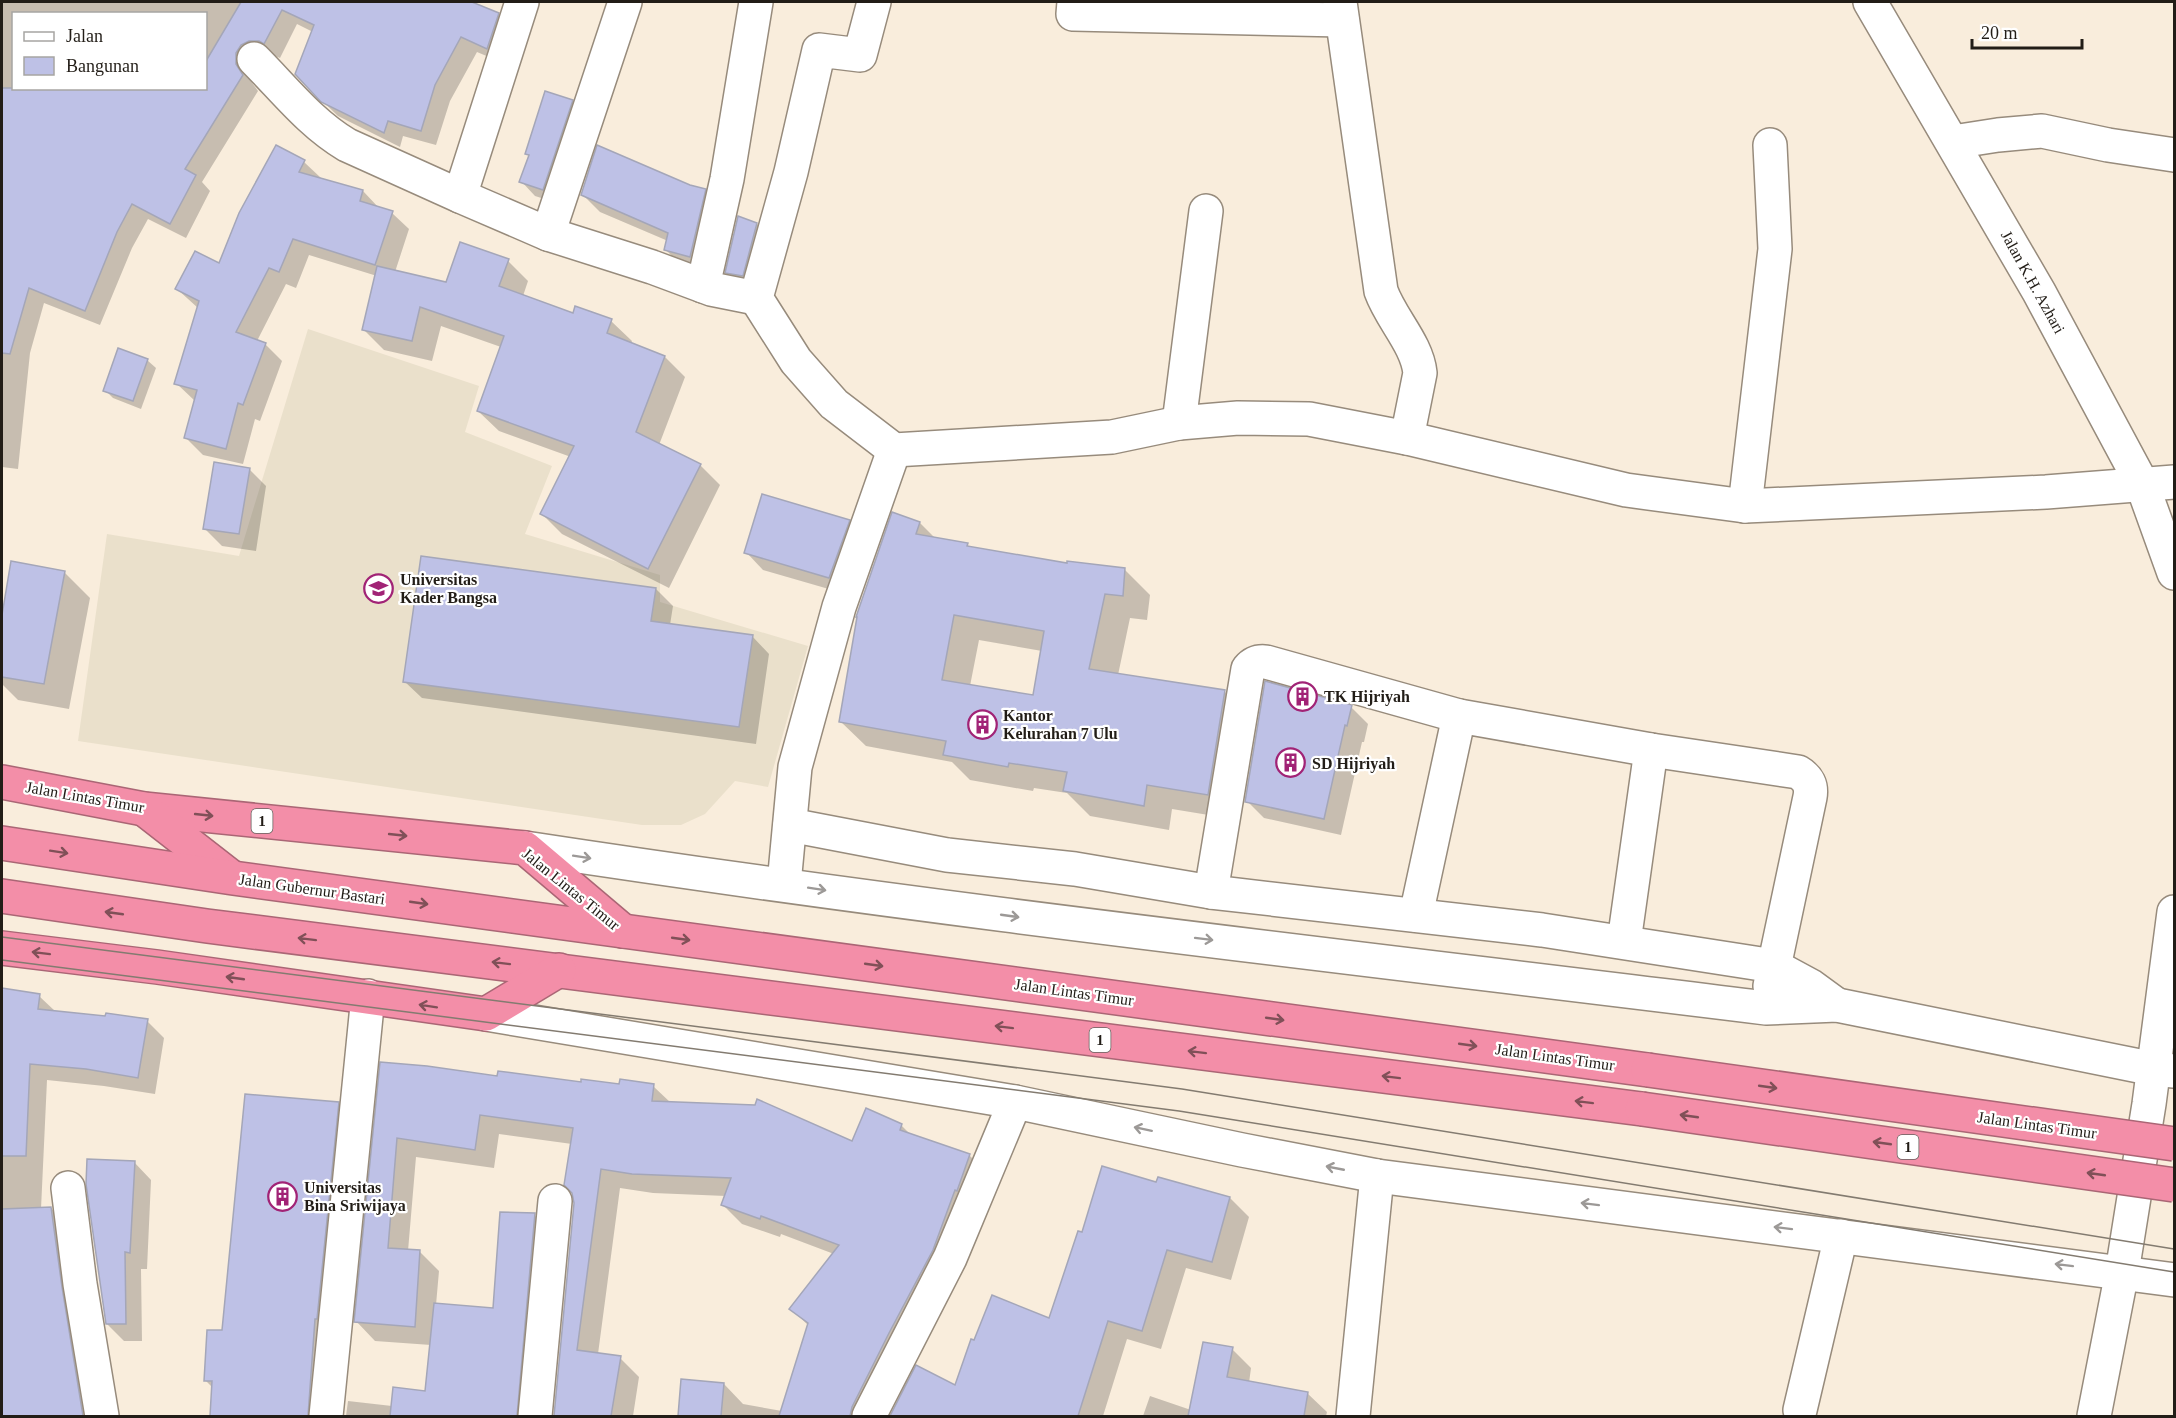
<svg xmlns="http://www.w3.org/2000/svg" width="2176" height="1418" font-family="'Times New Roman',serif">
<style>
.education{fill:#eae0cb}
.shadow{fill:#0003;fill-rule:evenodd}
.building{fill:#bec1e6;stroke:#a4a6b8;stroke-width:1.5;fill-rule:evenodd}
.lines{fill:none;stroke-linecap:round;stroke-linejoin:round}
.minor-casing{stroke:#978b7c;stroke-width:36}
.highway-casing{stroke:#aa6675;stroke-width:36}
.minor{stroke:#fff;stroke-width:33}
.highway{stroke:#f38ea8;stroke-width:33}
.tram{stroke:#837b70;stroke-width:1.5}
.highway-bridge-casing{stroke:#aa6675;stroke-width:36;stroke-linecap:butt}
.highway-bridge{stroke:#f38ea8;stroke-width:33}
.oneway{stroke:#805058}
.oneway2{stroke:#9c9997}
.labels{text-anchor:middle;dominant-baseline:central;stroke-width:4.5;stroke-linejoin:round;paint-order:stroke}
.shield{fill:#fff;stroke:#64615d;stroke-width:1.5}
.shield-label{font-size:15px;font-weight:bold;fill:#221d17}
.street-label{font-size:16px;fill:#221d17;stroke:#fff}
.poi-label{font-size:16px;font-weight:bold;fill:#221d17;stroke:#fff;text-anchor:start}
</style>
<rect width="100%" height="100%" fill="#f9eddc"/>
<!-- education -->
<path class="education" d="M308 329 479 386 465 432 552 466 525 534 660 575V602L808 646 768 787 735 781 705 814 681 825H642L78 741 107 534 239 556Z"/>
<!-- shadow -->
<g class="shadow">
<path d="M2 2H471L498 15 513 30 503 63 477 52 450 101 436 145 403 136 400 147 338 116 312 91 313 32 297 24 280 58 275 56 266 55 251 69 250 80 258 91 202 182 210 191 186 238 148 219 132 248 100 325 44 303 30 353 18 469 2 467V276L21 225 2 217ZM14 14H206V88H14Z"/>
<path d="M572 101 586 116 557 203 535 196 521 181 530 157 527 154Z"/>
<path d="M277 147 304 162 321 178 363 191 379 208 392 213 409 229 395 272 447 284 508 261 528 281 523 296 574 315 576 308 611 321 632 341 631 344 665 357 685 377 659 445 700 465 720 485 669 588 562 534 542 514 571 457 499 431 478 411 501 347 441 326 432 361 384 350 364 330 377 276 309 255 296 288 286 284 257 341 265 344 282 361 260 421 255 419 243 464 203 455 186 438 195 401 176 383 198 308 177 289 219 265Z"/>
<path d="M689 186 705 190 722 208 707 273 682 266 665 249 668 241 600 212 582 194Z"/>
<path d="M757 224 774 241 744 289 727 272Z"/>
<path d="M147 360 156 368 141 409 113 398 105 390Z"/>
<path d="M249 469 266 486 256 551 222 546 205 529Z"/>
<path d="M849 521 866 538 846 594 763 570 746 552Z"/>
<path d="M920 523 936 539 967 544 971 549 1068 565 1125 570 1150 595 1147 620 1130 618 1118 675 1225 692 1250 717 1233 819 1172 809 1169 830 1090 816 1067 793 1034 788 1033 791 970 780 952 762 866 746 840 721ZM979 640 1042 651 1034 697 970 686Z"/>
<path d="M12 563 64 572 90 598 69 709 18 700 2 684V623Z"/>
<path d="M656 589 673 606 670 625 752 636 769 654 756 744 422 698 404 681Z"/>
<path d="M1351 707 1368 724 1364 742H1362L1341 835 1264 818 1247 801Z"/>
<path d="M2 990 39 996 56 1012 147 1021 164 1038 155 1094 104 1086 47 1080 41 1209 51 1208 68 1226 97 1416H2Z"/>
<path d="M382 1064 498 1078 620 1086H653L671 1103 852 1143 901 1125 911 1135 970 1156 989 1175 877 1416H680L683 1381 724 1384 743 1404 782 1411 809 1326 791 1309 834 1254 781 1234 780 1237 742 1224 722 1204 726 1196 653 1193 620 1188 598 1354 620 1358 639 1377 633 1416H555L575 1203 572 1144 499 1134 494 1168 416 1157 408 1251H419L439 1271 436 1305 495 1310 534 1215 554 1234 537 1416H346L348 1401 392 1406 427 1392 431 1345 375 1341 356 1321Z"/>
<path d="M338 1103 357 1123 328 1416H212L213 1388 205 1380 224 1332Z"/>
<path d="M134 1162 151 1180 147 1269H141L142 1341H124L107 1324Z"/>
<path d="M1158 1184 1230 1198 1249 1217 1231 1280 1186 1268 1161 1349 1127 1339 1103 1416H891L917 1367 956 1387 1050 1320 1083 1234Z"/>
<path d="M1232 1349 1251 1368 1249 1383 1307 1393 1327 1412 1326 1416H1143L1150 1396 1191 1410Z"/>
</g>
<!-- building -->
<g class="building">
<path d="M241 2H472L499 13 487 49 461 37 435 85 421 131 388 121 384 133 321 102 295 74 314 25 282 10 264 44 259 41H249L241 45 236 53V64L243 75 185 169 196 175 170 224 132 204 117 232 85 311 29 288 10 354 2 353V88H206V61Z"/>
<path d="M545 91 573 100 543 190 519 182 529 155 525 154Z"/>
<path d="M276 145 305 160 299 172 363 190 360 201 393 211 375 265 293 239 279 272 269 268 236 332 266 343 243 405 238 403 226 449 184 438 197 390 174 384 199 301 175 289 195 251 219 263 239 213Z"/>
<path d="M597 145 690 185 706 189 690 257 664 250 668 233 581 195Z"/>
<path d="M738 216 757 223 743 276 725 273Z"/>
<path d="M460 242 509 259 499 286 573 313 575 306 612 319 607 333 665 356 636 432 701 464 648 569 540 514 574 446 477 411 504 336 420 307 412 341 362 330 377 266 446 282Z"/>
<path d="M118 348 148 359 133 401 103 391Z"/>
<path d="M214 462 250 468 239 534 203 529Z"/>
<path d="M762 494 850 520 829 578 744 553Z"/>
<path d="M892 512 920 522 916 534 968 543 967 546 1067 563V561L1125 568 1123 596 1105 594 1089 669 1225 690 1208 795 1147 785 1144 806 1063 791 1067 772 1009 763 1008 767 943 755 946 741 839 722 857 617H856ZM954 615 1044 631 1033 695 942 680Z"/>
<path d="M421 556 656 588 651 621 753 635 739 727 403 682Z"/>
<path d="M11 561 65 571 44 684 2 677V615Z"/>
<path d="M1265 681 1352 705 1347 726 1345 725 1324 819 1245 802Z"/>
<path d="M2 988 40 994 38 1009 105 1016 106 1013 148 1019 138 1078 86 1069 30 1064 26 1156H2Z"/>
<path d="M380 1062 427 1066 497 1076 498 1071 581 1082V1079L619 1084 620 1079 654 1084 652 1101 755 1105 757 1099 852 1141 866 1108 902 1124 900 1130 970 1154 957 1191 955 1190 933 1250 889 1333 852 1407 850 1416H779L808 1323 789 1309 839 1245 761 1216 760 1219 721 1205 731 1178 632 1174 601 1169 577 1350 621 1356 611 1416H554L574 1203 572 1193 564 1185 573 1128 480 1115 475 1150 397 1138 388 1248 420 1250 415 1327 354 1322Z"/>
<path d="M245 1094 339 1102 317 1319H315L308 1416H210L212 1381H204L207 1330H222Z"/>
<path d="M87 1159 135 1161 130 1253 125 1252 126 1324H106L86 1184Z"/>
<path d="M1102 1166 1156 1182 1158 1177 1230 1197 1212 1262 1167 1250 1142 1331 1108 1321 1078 1416H890L916 1365 955 1385 971 1339 974 1340 992 1295 1049 1318 1078 1231 1082 1232Z"/>
<path d="M51 1207 62 1287 83 1416H2V1209Z"/>
<path d="M500 1212 535 1213 517 1416H390L393 1387 425 1391 434 1303 493 1308Z"/>
<path d="M1203 1342 1233 1347 1227 1377 1308 1392 1304 1416H1188Z"/>
<path d="M681 1379 724 1383 721 1416H678Z"/>
</g>
<g class="lines">
<defs>
<g id="minor">
<path d="M522 2 460 196 548 234 652 267 711 289 756 298"/>
<path d="M874 2 860 55 819 50 791 172 756 298 796 361 834 404 894 450 1112 437 1179 423 1238 418 1309 419 1407 438 1420 373C1417 344 1391 319 1381 291L1340 2"/>
<path d="M1074 2 1073 14 1342 20"/>
<path d="M1870 2 2039 292 2142 484 2174 573"/>
<path d="M254 59C284 89 310 123 347 145L460 196"/>
<path d="M1953 142 1998 135 2042 131 2108 145 2174 155"/>
<path d="M548 234 625 2"/>
<path d="M703 286 727 179 756 2"/>
<path d="M1179 423 1206 211"/>
<path d="M1407 438 1626 490 1745 506 2046 492 2174 482"/>
<path d="M1745 506 1775 249 1770 145"/>
<path d="M790 825 947 855 1075 869 1211 892 1542 930 1774 966 1811 986 1837 1005"/>
<path d="M525 848C937 911 1352 957 1766 1008L1837 1005 2154 1069 2174 1071"/>
<path d="M784 884 795 767 839 607 894 450"/>
<path d="M1211 892 1248 669C1253 663 1258 661 1266 662L1459 716"/>
<path d="M1416 915 1459 716 1651 750 1798 772C1808 778 1812 786 1810 797L1770 986"/>
<path d="M1624 942 1651 750"/>
<path d="M486 1014 1015 1102 1242 1150 1377 1176 2174 1280"/>
<path d="M68 1188 80 1284 102 1416"/>
<path d="M1800 1410 1841 1236"/>
<path d="M326 1416 368 996"/>
<path d="M535 1416 555 1201"/>
<path d="M869 1416 950 1258 1015 1102"/>
<path d="M1353 1416 1377 1176"/>
<path d="M2094 1416 2122 1272 2149 1104 2174 912"/>
</g>
<g id="highway">
<path d="M2 782 144 809 525 848 623 931"/>
<path d="M144 809 230 876"/>
<path d="M2 843 233 878 1648 1070"/>
<path d="M2 896 207 926 1642 1109"/>
<path d="M2 948 157 967 486 1014 559 970"/>
</g>
</defs>
<!-- minor casing -->
<use href="#minor" class="minor-casing"/>
<!-- highway casing -->
<use href="#highway" class="highway-casing"/>
<!-- minor -->
<use href="#minor" class="minor"/>
<!-- highway -->
<use href="#highway" class="highway"/>
<!-- tram -->
<g class="tram">
<path d="M2 937 1182 1089 2174 1249"/>
<path d="M2 960 1179 1111 2174 1272"/>
</g>
<defs>
<g id="highway-bridge">
<path d="M1648 1070 2174 1144"/>
<path d="M1642 1109 2174 1185"/>
</g>
</defs>
<!-- highway-bridge casing -->
<use href="#highway-bridge" class="highway-bridge-casing"/>
<!-- highway-bridge -->
<use href="#highway-bridge" class="highway-bridge"/>
</g>
<!-- one-way arrows -->
<defs><path id="oneway-shaft" d="M-6 0H5M1.5-3L5.5 0L1.5 3" fill="none" stroke-width="1.6" stroke-linecap="round" stroke-linejoin="round" transform="scale(1.5)"/></defs>
<g class="oneway">
<use href="#oneway-shaft" transform="translate(204 815) rotate(6)"/>
<use href="#oneway-shaft" transform="translate(398 835) rotate(6)"/>
<use href="#oneway-shaft" transform="translate(59 852) rotate(9)"/>
<use href="#oneway-shaft" transform="translate(419 903) rotate(8)"/>
<use href="#oneway-shaft" transform="translate(114 913) rotate(-172)"/>
<use href="#oneway-shaft" transform="translate(307 939) rotate(-173)"/>
<use href="#oneway-shaft" transform="translate(681 939) rotate(8)"/>
<use href="#oneway-shaft" transform="translate(41 953) rotate(-173)"/>
<use href="#oneway-shaft" transform="translate(501 963) rotate(-173)"/>
<use href="#oneway-shaft" transform="translate(874 965) rotate(8)"/>
<use href="#oneway-shaft" transform="translate(235 978) rotate(-172)"/>
<use href="#oneway-shaft" transform="translate(428 1006) rotate(-171)"/>
<use href="#oneway-shaft" transform="translate(1275 1019) rotate(8)"/>
<use href="#oneway-shaft" transform="translate(1004 1027) rotate(-173)"/>
<use href="#oneway-shaft" transform="translate(1468 1045) rotate(8)"/>
<use href="#oneway-shaft" transform="translate(1197 1052) rotate(-173)"/>
<use href="#oneway-shaft" transform="translate(1391 1077) rotate(-173)"/>
<use href="#oneway-shaft" transform="translate(1768 1087) rotate(8)"/>
<use href="#oneway-shaft" transform="translate(1584 1102) rotate(-173)"/>
<use href="#oneway-shaft" transform="translate(1689 1116) rotate(-172)"/>
<use href="#oneway-shaft" transform="translate(1882 1143) rotate(-172)"/>
<use href="#oneway-shaft" transform="translate(2096 1174) rotate(-172)"/>
</g>
<g class="oneway2">
<use href="#oneway-shaft" transform="translate(582 857) rotate(9)"/>
<use href="#oneway-shaft" transform="translate(817 889) rotate(9)"/>
<use href="#oneway-shaft" transform="translate(1010 916) rotate(8)"/>
<use href="#oneway-shaft" transform="translate(1204 939) rotate(7)"/>
<use href="#oneway-shaft" transform="translate(1143 1129) rotate(-168)"/>
<use href="#oneway-shaft" transform="translate(1335 1168) rotate(-169)"/>
<use href="#oneway-shaft" transform="translate(1590 1204) rotate(-173)"/>
<use href="#oneway-shaft" transform="translate(1783 1228) rotate(-173)"/>
<use href="#oneway-shaft" transform="translate(2064 1265) rotate(-173)"/>
</g>
<!-- icons -->
<defs>
<symbol id="university-ring" viewBox="-11 -11 22 22"><circle r="9.5" fill="#fff" stroke="#a12376" stroke-width="1.5"/><path d="M0-5L7-2L0 1L-7-2ZM-4 1L0 2.5L4 1V4Q0 6-4 4Z" fill="#a12376"/></symbol>
<symbol id="building-ring" viewBox="-11 -11 22 22"><circle r="9.5" fill="#fff" stroke="#a12376" stroke-width="1.5"/><path d="M-4-6H4V6H1V3H-1V6H-4ZM-2.5-4.3h1.7v1.8h-1.7ZM.8-4.3h1.7v1.8H.8ZM-2.5-1h1.7V.8h-1.7ZM.8-1h1.7V.8H.8Z" fill="#a12376"/></symbol>
</defs>
<g fill-rule="evenodd">
<use href="#university-ring" x="362" y="572" width="33" height="33"/>
<use href="#building-ring" x="1286" y="680" width="33" height="33"/>
<use href="#building-ring" x="966" y="708" width="33" height="33"/>
<use href="#building-ring" x="1274" y="746" width="33" height="33"/>
<use href="#building-ring" x="266" y="1180" width="33" height="33"/>
</g>
<g class="labels">
<!-- shield labels -->
<g class="shield">
<rect x="251.5" y="809" width="21" height="24" rx="4.5"/>
<rect x="1089.5" y="1028" width="21" height="24" rx="4.5"/>
<rect x="1897.5" y="1135" width="21" height="24" rx="4.5"/>
</g>
<g class="shield-label">
<text x="262" y="821">1</text>
<text x="1100" y="1040">1</text>
<text x="1908" y="1147">1</text>
</g>
<!-- street labels -->
<g class="street-label">
<text transform="translate(2033 282) rotate(61)">Jalan K.H. Azhari</text>
<text transform="translate(85 797) rotate(10)">Jalan Lintas Timur</text>
<text transform="translate(312 889) rotate(8)">Jalan Gubernur Bastari</text>
<text transform="translate(571 889) rotate(39)">Jalan Lintas Timur</text>
<text transform="translate(1074 992) rotate(8)">Jalan Lintas Timur</text>
<text transform="translate(1555 1057) rotate(8)">Jalan Lintas Timur</text>
<text transform="translate(2037 1125) rotate(8)">Jalan Lintas Timur</text>
</g>
<!-- poi labels -->
<g class="poi-label">
<text x="400" y="579">Universitas<tspan x="400" dy="18">Kader Bangsa</tspan></text>
<text x="1324" y="696">TK Hijriyah</text>
<text x="1003" y="715">Kantor<tspan x="1003" dy="18">Kelurahan 7 Ulu</tspan></text>
<text x="1312" y="763">SD Hijriyah</text>
<text x="304" y="1187">Universitas<tspan x="304" dy="18">Bina Sriwijaya</tspan></text>
</g>
</g>
<!-- border -->
<rect width="2176" height="1418" fill="none" stroke="#221d17" stroke-width="6"/>
<!-- legend -->
<rect x="12" y="12" width="195" height="78" fill="#ffffff" stroke="#a7a5a2" stroke-width="1.5"/>
<rect x="24" y="32" width="30" height="9" fill="#ffffff" stroke="#a7a5a2" stroke-width="1.5"/>
<text x="66" y="42" font-size="18" fill="#221d17">Jalan</text>
<rect x="24" y="57" width="30" height="18" fill="#bec1e6" stroke="#a7a5a2" stroke-width="1.5"/>
<text x="66" y="72" font-size="18" fill="#221d17">Bangunan</text>
<!-- scale -->
<path d="M1972 39v9h110v-9" fill="none" stroke="#221d17" stroke-width="3"/>
<text x="1981" y="39" font-size="18" fill="#221d17" stroke="#ffffff" stroke-width="4.5" paint-order="stroke">20 m</text>
</svg>
